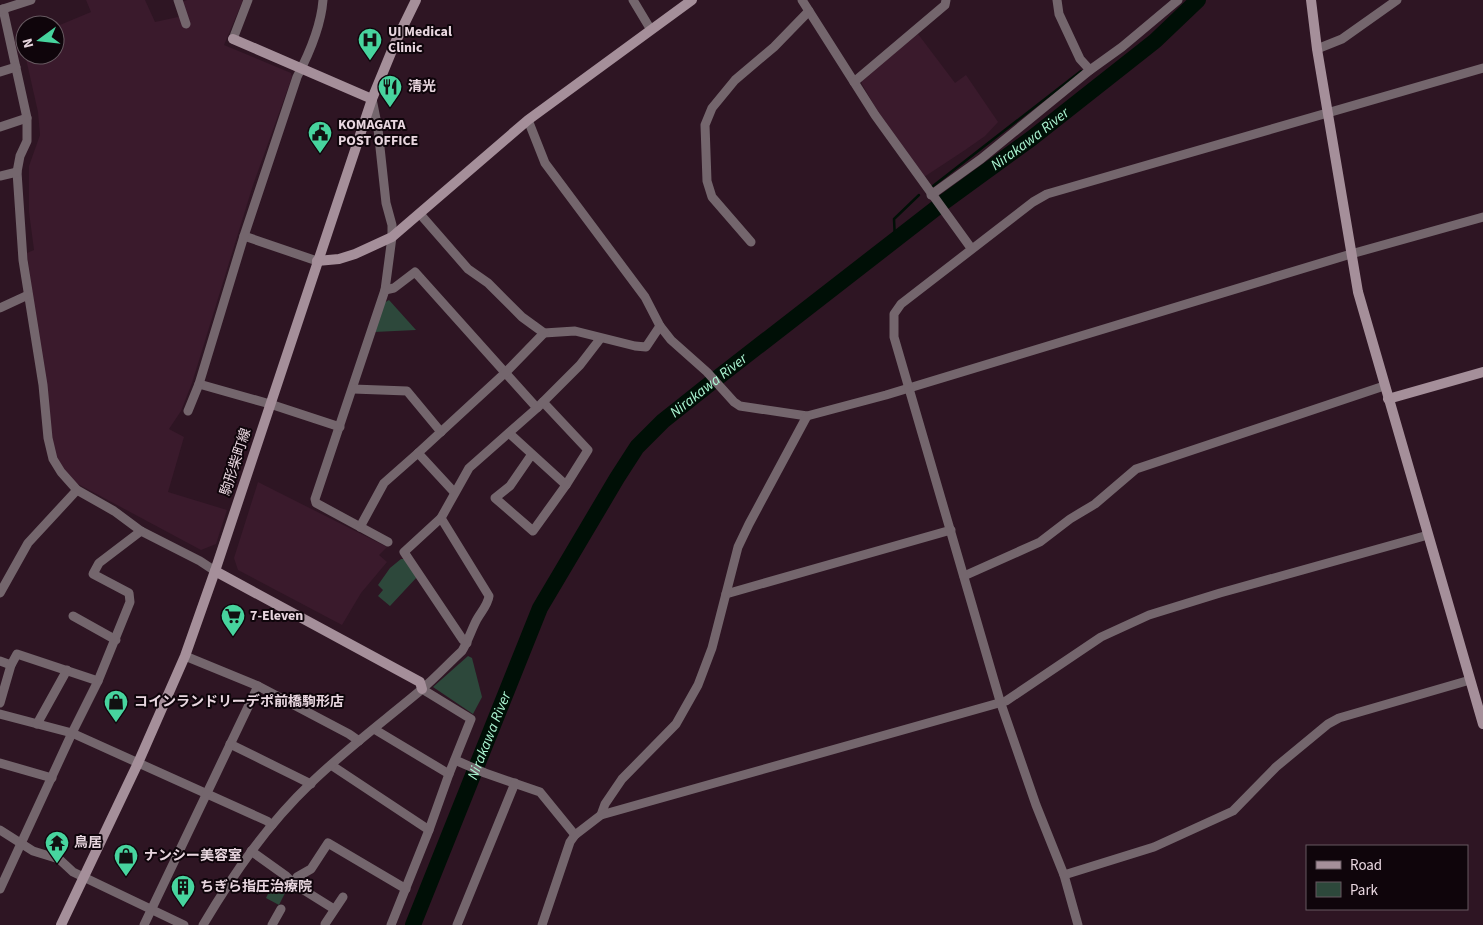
<svg xmlns="http://www.w3.org/2000/svg" width="1483" height="925" font-family="'Source Sans 3','Noto Sans JP',sans-serif">
<style>
.built{fill:#3a1a2c}
.green{fill:#2d483b}
.lines{fill:none;stroke-linecap:round;stroke-linejoin:round}
.stream{stroke:#000f06;stroke-width:2.5}
.river{stroke:#000f06;stroke-width:16}
.street{stroke:#74666d;stroke-width:9}
.secondary{stroke:#a58f9a;stroke-width:10}
.labels{text-anchor:middle;dominant-baseline:central;stroke-width:4;stroke-linejoin:round;paint-order:stroke}
.poi-label{font-size:14px;font-weight:bold;fill:#e8d6df;stroke:#0f050b;text-anchor:start}
.street-label{font-size:14px;fill:#e8d6df;stroke:#0f050b}
.water-label{font-size:15px;font-style:italic;fill:#aaf5d2;stroke:#0f050b}
</style>
<rect width="100%" height="100%" fill="#2e1523"/>
<!-- built -->
<g class="built">
<path d="M86 0H145L155 22 187 15 182 2 187 0H243L224 45 291 73 292 77 253 185 192 383 181 411 169 429 184 437 168 492 227 510 216 544 201 550 76 483 64 471 54 454 27 253 34 250 29 212V166L40 135 38 112 22 41 25 39V55H55V27L91 12Z"/>
<path d="M918 34 955 83 966 75 998 122 985 136 965 150 924 177 881 117 862 84V79Z"/>
<path d="M258 482 387 547 379 555 387 562 361 593 342 625 238 570 234 558Z"/>
</g>
<!-- green -->
<g class="green">
<path d="M389 300 416 330 374 332 384 303Z"/>
<path d="M401 559H406L417 577 390 606 378 596 383 590 378 585 390 568Z"/>
<path d="M468 656 472 658 482 697 473 714 433 687Z"/>
<path d="M276 878 289 885 279 905 266 898Z"/>
</g>
<g class="lines">
<!-- stream -->
<g class="stream">
<path d="M933 186 1081 71"/>
<path d="M895 240 894 219 919 195"/>
</g>
<!-- river -->
<path class="river" id="s1" d="M413 925 540 608 617 478 637 447 663 421 707 386 944 202 1032 138 1155 41 1198 0"/>
<!-- street -->
<g class="street">
<path d="M178 0 186 24"/>
<path d="M633 0 651 30"/>
<path d="M802 0 875 115 971 248"/>
<path d="M1057 0 1059 14 1080 59 1090 70"/>
<path d="M3 9 27 118V141L20 156 17 172 23 260 43 385 48 438 53 459 61 472 77 490 114 511 141 531 200 561 215 571"/>
<path d="M0 10 31 0"/>
<path d="M233 39 248 0"/>
<path d="M1317 49 1342 39 1397 0"/>
<path d="M0 72 16 67"/>
<path d="M854 82 945 5 946 0"/>
<path d="M372 99 378 129 386 203 392 225V237L385 290 315 499 316 503 388 542"/>
<path d="M528 120 545 163 645 297 660 326 671 340 707 372 734 402 740 406 807 416 886 395 1351 254 1483 217"/>
<path d="M0 127 27 118"/>
<path d="M0 176 17 172"/>
<path d="M931 195 981 159 1090 70 1122 47 1178 0"/>
<path d="M420 214 468 269 488 283 522 317 544 333 575 331 635 346 646 347 660 326"/>
<path d="M244 236 317 261"/>
<path d="M751 242 712 197 707 181 705 125 712 108 735 80 774 47 809 11"/>
<path d="M385 290 394 288 415 272 537 408"/>
<path d="M0 308 28 295"/>
<path d="M199 384 270 404 340 427"/>
<path d="M353 389 407 391 441 432"/>
<path d="M543 402 588 450 566 485"/>
<path d="M188 411 199 384 244 236 297 77C309 54 321 27 323 0"/>
<path d="M509 433 566 485 533 531 495 498 510 486 532 454"/>
<path d="M418 453 506 372 544 333"/>
<path d="M360 527 384 483 418 453 454 492"/>
<path d="M964 576 1040 542 1070 519 1095 504 1136 469 1384 386"/>
<path d="M0 593 28 543 77 490"/>
<path d="M726 594 951 530"/>
<path d="M73 616 116 640"/>
<path d="M467 643 463 640 404 552 441 518 469 468 537 408 580 365 600 339"/>
<path d="M185 656 258 686 349 734 359 741"/>
<path d="M0 661 11 665"/>
<path d="M98 681 130 602 129 593 93 574 99 563 141 531"/>
<path d="M0 703 11 665 17 654 98 681 72 733 0 889"/>
<path d="M0 714 72 733 267 821 272 825"/>
<path d="M37 724 67 670"/>
<path d="M374 729 449 774"/>
<path d="M230 744 311 784"/>
<path d="M455 760 485 773 540 792 575 835"/>
<path d="M0 763 52 778"/>
<path d="M331 765 429 830"/>
<path d="M601 815 605 804 622 779 676 724 698 685 712 648 738 547 749 524 807 416"/>
<path d="M0 830 33 851 59 859 73 872 184 925"/>
<path d="M251 851 286 876 294 884 334 909"/>
<path d="M1064 875 1154 847 1233 811 1276 767 1328 724 1339 718 1470 680"/>
<path d="M294 884 297 877 311 869 328 843 406 889"/>
<path d="M325 924 343 897"/>
<path d="M144 925 258 686"/>
<path d="M203 925C234 873 267 825 311 783 345 750 384 721 421 690 435 678 448 664 462 651 468 641 471 631 476 621 480 613 488 605 489 596L441 518"/>
<path d="M272 925 281 909"/>
<path d="M391 925 429 830 449 774 471 719 422 689"/>
<path d="M457 925 515 783"/>
<path d="M542 925 570 842 575 835 601 815 1006 701 1101 637 1149 615 1220 593 1428 535"/>
<path d="M1078 925 1064 875 1036 805 1000 701 894 337V314L901 304 1033 202 1047 194 1483 68"/>
</g>
<!-- secondary -->
<g class="secondary">
<path d="M1311 0 1317 49 1358 292 1483 724"/>
<path d="M233 39 372 99"/>
<path d="M317 261 339 259 355 254 392 237 528 120 692 0"/>
<path d="M1388 399 1483 372"/>
<path d="M215 571 420 682 422 689"/>
<path d="M61 925 138 763 185 656 215 571 372 99 395 43 416 0"/>
</g>
</g>
<!-- icons -->
<defs>
<symbol id="hospital-pin" viewBox="-11 -11 22 30"><path d="M0 17L-7.5 6A9.5 9.5 0 1 1 7.5 6Z" fill="#47d49e" stroke="#0f050b"/><path d="M-5-5h3v3.5h4V-5h3V5h-3V1.5h-4V5h-3Z" fill="#111"/></symbol>
<symbol id="restaurant-pin" viewBox="-11 -11 22 30"><path d="M0 17L-7.5 6A9.5 9.5 0 1 1 7.5 6Z" fill="#47d49e" stroke="#0f050b"/><path d="M-5-6h1v4h1v-4h1v4h1v-4h1v5L-1.5 .5V6h-2V.5L-5-1ZM5-6V6H3V1.5H1.5Q1.5-4 5-6Z" fill="#111"/></symbol>
<symbol id="civic-pin" viewBox="-11 -11 22 30"><path d="M0 17L-7.5 6A9.5 9.5 0 1 1 7.5 6Z" fill="#47d49e" stroke="#0f050b"/><path d="M-.6-6.5H3V-4.5H.6V-3L4-1V1h2V6H-6V1h2V-1L-.6-3ZM-1.2 2.5V6h2.4V2.5Z" fill="#111"/></symbol>
<symbol id="supermarket-pin" viewBox="-11 -11 22 30"><path d="M0 17L-7.5 6A9.5 9.5 0 1 1 7.5 6Z" fill="#47d49e" stroke="#0f050b"/><path d="M-6-5.5h2.5l.6 2H6L4.5 2H-2.5L-4.4-4H-6ZM-1.5 3.2a1.3 1.3 0 1 0 .1 0ZM3 3.2a1.3 1.3 0 1 0 .1 0Z" fill="#111"/></symbol>
<symbol id="shop-pin" viewBox="-11 -11 22 30"><path d="M0 17L-7.5 6A9.5 9.5 0 1 1 7.5 6Z" fill="#47d49e" stroke="#0f050b"/><path d="M-5-2.5h2.3a2.7 3.5 0 0 1 5.4 0H5L5.5 6h-11ZM-1.5-2.5h3a1.5 2.3 0 0 0-3 0Z" fill="#111"/></symbol>
<symbol id="temple-pin" viewBox="-11 -11 22 30"><path d="M0 17L-7.5 6A9.5 9.5 0 1 1 7.5 6Z" fill="#47d49e" stroke="#0f050b"/><path d="M0-6L5-2H3V0L6.5 2.5H4V6H1.5V3h-3V6H-4V2.5H-6.5L-3 0V-2H-5Z" fill="#111"/></symbol>
<symbol id="building-pin" viewBox="-11 -11 22 30"><path d="M0 17L-7.5 6A9.5 9.5 0 1 1 7.5 6Z" fill="#47d49e" stroke="#0f050b"/><path d="M-4-6H4V6H1V3H-1V6H-4ZM-2.5-4.3h1.7v1.8h-1.7ZM.8-4.3h1.7v1.8H.8ZM-2.5-1h1.7V.8h-1.7ZM.8-1h1.7V.8H.8Z" fill="#111"/></symbol>
</defs>
<g fill-rule="evenodd">
<use href="#hospital-pin" x="356" y="26" width="28" height="38"/>
<use href="#restaurant-pin" x="376" y="73" width="28" height="38"/>
<use href="#civic-pin" x="306" y="119" width="28" height="38"/>
<use href="#supermarket-pin" x="219" y="602" width="28" height="38"/>
<use href="#shop-pin" x="102" y="688" width="28" height="38"/>
<use href="#temple-pin" x="43" y="829" width="28" height="38"/>
<use href="#shop-pin" x="112" y="842" width="28" height="38"/>
<use href="#building-pin" x="169" y="873" width="28" height="38"/>
</g>
<g class="labels">
<!-- poi labels -->
<g class="poi-label">
<text x="388" y="32">UI Medical<tspan x="388" dy="16">Clinic</tspan></text>
<text x="408" y="87">清光</text>
<text x="338" y="125">KOMAGATA<tspan x="338" dy="16">POST OFFICE</tspan></text>
<text x="250" y="616">7-Eleven</text>
<text x="134" y="702">コインランドリーデポ前橋駒形店</text>
<text x="74" y="843">鳥居</text>
<text x="144" y="856">ナンシー美容室</text>
<text x="200" y="887">ちぎら指圧治療院</text>
</g>
<!-- street labels -->
<g class="street-label">
<text transform="translate(236 462) rotate(-72)">駒形柴町線</text>
</g>
<!-- water labels -->
<g class="water-label">
<text stroke="none"><textPath href="#s1" startOffset="1029">Nirakawa River</textPath></text>
<text stroke="none"><textPath href="#s1" startOffset="624">Nirakawa River</textPath></text>
<text stroke="none"><textPath href="#s1" startOffset="204">Nirakawa River</textPath></text>
</g>
</g>
<!-- legend -->
<rect x="1306" y="845" width="162" height="65" fill="#0f050b" stroke="#665960"/>
<rect x="1316" y="861" width="25" height="8" fill="#a58f9a" stroke="#665960"/>
<text x="1350" y="870" font-size="15" fill="#e8d6df">Road</text>
<rect x="1316" y="882" width="25" height="15" fill="#2d483b" stroke="#665960"/>
<text x="1350" y="895" font-size="15" fill="#e8d6df">Park</text>
<!-- north arrow -->
<g transform="translate(40 40) rotate(255)"><circle r="24" fill="#0f050b" stroke="#665960"/>
<path d="M0-4L9 19L0 12L-9 19Z" fill="#47d49e"/>
<text y="-8" font-size="14" font-weight="bold" text-anchor="middle" fill="#e8d6df">N</text>
</g>
</svg>
